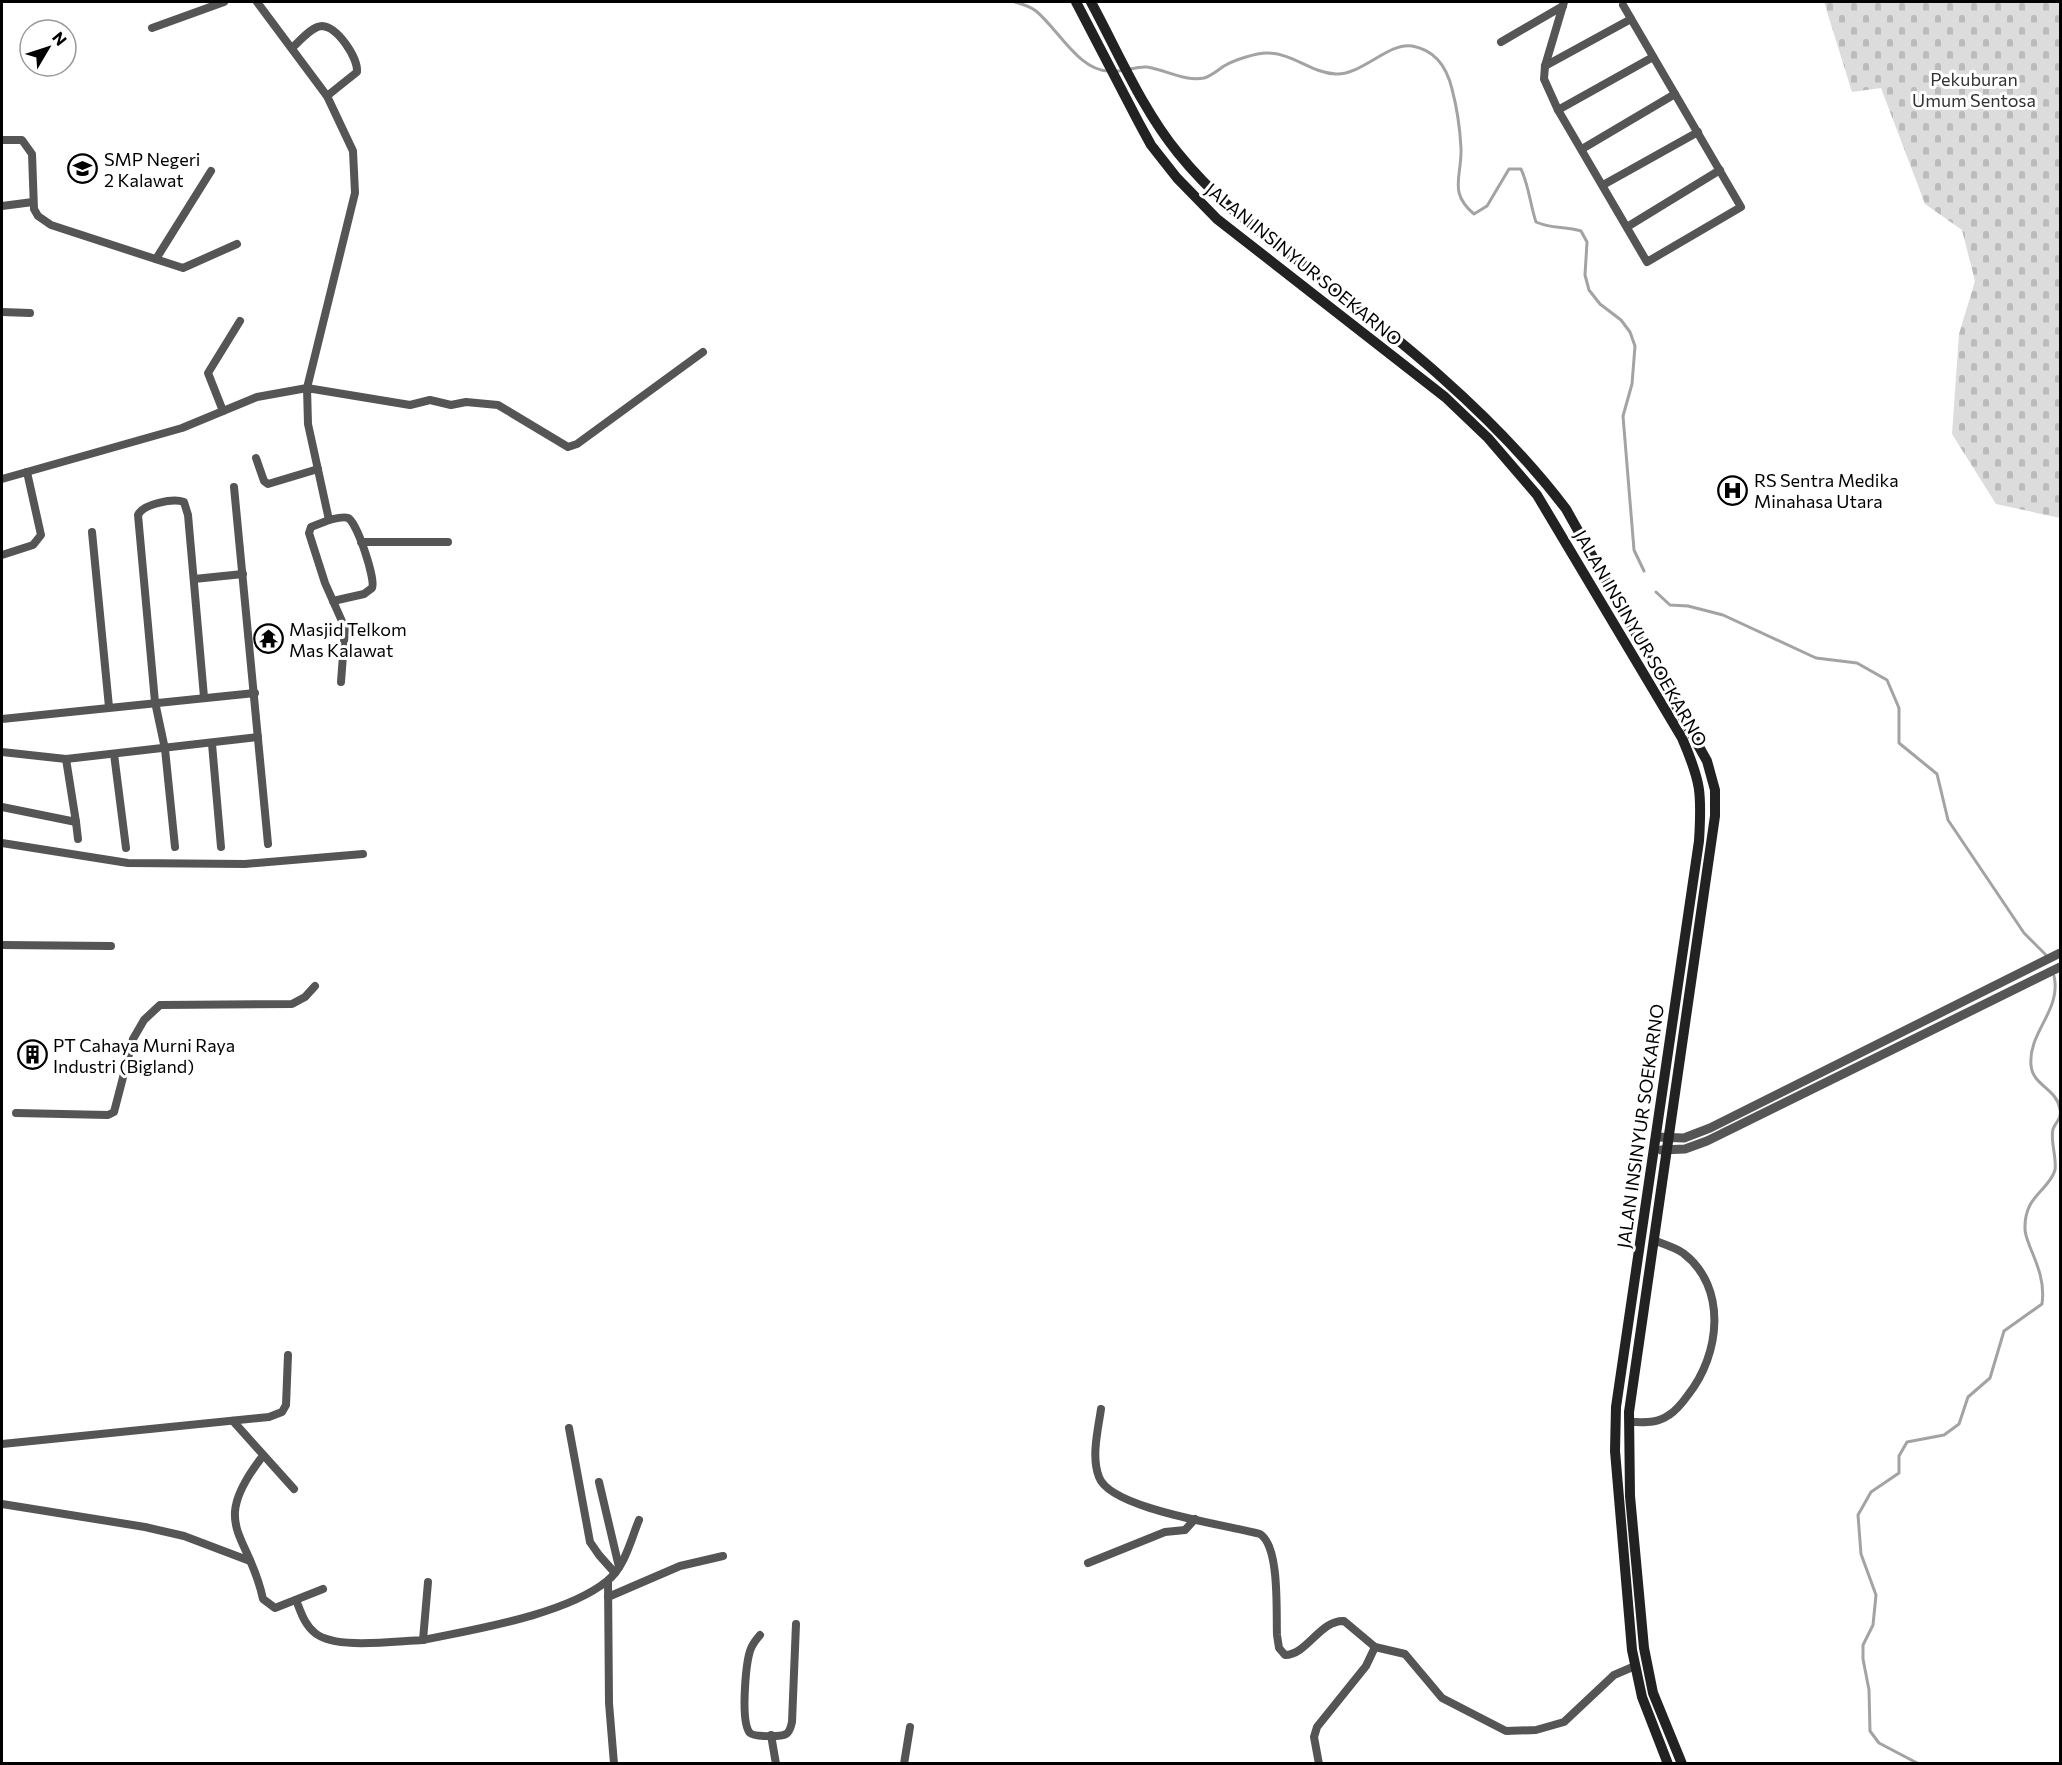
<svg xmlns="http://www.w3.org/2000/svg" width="2062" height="1765" font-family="Commissioner,sans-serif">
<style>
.cemetery{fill:url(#cemetery-stones)}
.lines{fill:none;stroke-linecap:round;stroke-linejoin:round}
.stream{stroke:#a3a3a3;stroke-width:3}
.minor{stroke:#555;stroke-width:8}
.tertiary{stroke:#555;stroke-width:9}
.secondary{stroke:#222;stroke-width:10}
.labels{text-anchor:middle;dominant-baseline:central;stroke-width:6;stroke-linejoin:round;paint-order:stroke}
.park-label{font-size:18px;fill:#333;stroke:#fff}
.poi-label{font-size:18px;fill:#000;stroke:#fff;text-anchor:start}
.street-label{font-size:18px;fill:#000;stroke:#fff}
</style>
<defs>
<pattern id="cemetery-stones" width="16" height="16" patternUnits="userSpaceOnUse" patternTransform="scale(1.5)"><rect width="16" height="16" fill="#dcdcdc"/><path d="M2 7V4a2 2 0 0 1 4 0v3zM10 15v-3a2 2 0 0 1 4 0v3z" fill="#bbb"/></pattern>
</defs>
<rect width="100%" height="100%" fill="#fff"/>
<!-- cemetery -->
<path class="cemetery" d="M1824 2H2060V518L1996 504 1952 434 1959 334 1975 281 1962 230 1925 204 1881 88 1852 92Z"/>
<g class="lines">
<!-- stream -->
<g class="stream">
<path d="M1015 2C1022 4 1030 6 1036 11 1058 29 1079 71 1109 71"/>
<path d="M1116 71C1126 71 1137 66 1147 67 1166 70 1186 82 1204 78 1211 76 1218 70 1224 66 1234 60 1256 53 1267 53 1293 53 1311 73 1336 74 1362 75 1389 42 1412 46 1435 50 1447 68 1452 89 1457 108 1460 129 1461 148 1462 177 1448 192 1474 214L1487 206 1509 169H1521C1529 186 1530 204 1536 222 1551 229 1565 226 1581 231L1587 242 1585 275 1589 290 1600 304 1621 320 1630 332 1635 346 1632 384 1623 416 1634 550 1644 571"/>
<path d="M1656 592 1670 605 1688 606 1723 615 1816 658 1857 663 1887 680 1899 708V743L1937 774 1948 820 2024 933 2046 955"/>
<path d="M1919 1764 1879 1743 1870 1731 1869 1690 1863 1659V1645L1873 1625 1876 1595 1861 1554 1858 1515 1871 1492 1899 1473V1456L1907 1442 1944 1435 1959 1424 1968 1397 1990 1378 2004 1331 2042 1304C2045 1283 2038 1266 2030 1247 2028 1241 2025 1235 2025 1229 2024 1195 2049 1191 2055 1170 2057 1158 2050 1141 2053 1129 2056 1121 2062 1119 2060 1109 2057 1089 2032 1085 2031 1065 2028 1032 2062 1010 2054 976"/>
</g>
<!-- minor -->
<g class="minor">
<path d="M1564 2 1545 66 1544 79 1558 110 1647 262 1741 207 1623 5"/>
<path d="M152 28 224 2"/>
<path d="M1501 42 1563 6"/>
<path d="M292 48C299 42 312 26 322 26 338 27 358 58 357 72L327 96"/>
<path d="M1545 66 1631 19"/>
<path d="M1558 110 1653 57"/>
<path d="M2 140H22L32 154 34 209 38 216 51 225 183 268 237 244"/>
<path d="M1582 149 1675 94"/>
<path d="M1603 185 1698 132"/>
<path d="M2 206 33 202"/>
<path d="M1627 227 1720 170"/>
<path d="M156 259 211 171"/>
<path d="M2 312 30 313"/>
<path d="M223 411 208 373 240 321"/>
<path d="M256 458 264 481 268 484 318 469"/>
<path d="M2 479 182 428 257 397 307 388 355 193 353 151 327 96 257 2"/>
<path d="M234 487 268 844"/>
<path d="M329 520 311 527 309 533 325 583 345 628 341 682"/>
<path d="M92 532 109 707"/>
<path d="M361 542H448"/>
<path d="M2 555 33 545 41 535 27 472"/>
<path d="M194 579 243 574"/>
<path d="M333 601 364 594 372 588C376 580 357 522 348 518 343 516 334 519 329 520L308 424 307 388 410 405 430 400 451 405 466 402 498 405 568 447 577 444 703 352"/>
<path d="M2 719 255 693"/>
<path d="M212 744 221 847"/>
<path d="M2 752 66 759 258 737"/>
<path d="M114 754 126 848"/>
<path d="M2 807 76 822 66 759"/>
<path d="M76 822 78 839"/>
<path d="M2 843 128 863 245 864 363 854"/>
<path d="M175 847 165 749 155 702 138 515C143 504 173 498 184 502L188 515 204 697"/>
<path d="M2 945 111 946"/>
<path d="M16 1113 108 1115 114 1112 133 1039 144 1020 160 1005 292 1004 305 997 315 986"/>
<path d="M1101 1409C1098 1430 1091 1457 1099 1477 1110 1509 1227 1525 1260 1534 1280 1547 1276 1611 1277 1635L1279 1648 1285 1655C1307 1655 1320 1620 1344 1621L1375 1647 1405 1654 1442 1698 1506 1731 1536 1730 1564 1722 1614 1675 1635 1666"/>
<path d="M233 1421 294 1489"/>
<path d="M1629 1422C1644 1422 1656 1424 1669 1415 1677 1410 1683 1402 1688 1395 1720 1355 1728 1287 1683 1253 1674 1247 1663 1244 1653 1240"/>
<path d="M569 1428 590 1542 599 1555 615 1573"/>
<path d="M2 1444 269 1417 282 1412 286 1405 288 1355"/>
<path d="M262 1457C208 1527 249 1532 263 1599L275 1608 323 1589"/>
<path d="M599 1482 619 1567"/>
<path d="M2 1504 145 1527 184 1536 250 1561"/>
<path d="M1088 1563 1165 1532 1185 1530 1195 1519"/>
<path d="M608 1581 609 1703 614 1764"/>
<path d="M608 1597 680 1566 723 1556"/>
<path d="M296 1600C301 1612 304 1624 315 1633 336 1650 395 1641 423 1640L428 1582"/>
<path d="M760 1635C756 1640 752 1644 750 1651 746 1664 740 1722 750 1733 754 1737 781 1737 786 1734 790 1732 791 1726 792 1722L796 1624"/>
<path d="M423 1640C475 1629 565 1615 607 1581 625 1567 631 1539 639 1520"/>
<path d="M771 1735 776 1764"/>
<path d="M904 1764 910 1727"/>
<path d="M1319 1764 1314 1737 1317 1727 1366 1666 1375 1647"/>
</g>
<!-- tertiary -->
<g class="tertiary">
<path d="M1656 1137 1684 1138 1710 1128 2060 953"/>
<path d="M1661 1150 1685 1149 1707 1141 2060 967"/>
</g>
<!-- secondary -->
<g class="secondary">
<path d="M1076 2 1139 123 1151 145 1177 178 1217 219 1445 397 1488 438 1537 495 1682 738C1701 782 1702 793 1699 841L1616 1407 1615 1451 1632 1650 1642 1697 1668 1764"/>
<path d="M1091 2C1118 52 1142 109 1178 153 1194 173 1213 192 1232 209 1350 303 1475 389 1566 509L1707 761 1715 790V816L1629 1412 1630 1496 1644 1648 1653 1693 1682 1764"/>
</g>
</g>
<!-- icons -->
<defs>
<symbol id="school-ring" viewBox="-11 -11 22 22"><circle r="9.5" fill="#fff" stroke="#000" stroke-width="1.5"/><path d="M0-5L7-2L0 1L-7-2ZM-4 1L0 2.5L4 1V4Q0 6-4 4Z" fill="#000"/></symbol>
<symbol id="hospital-ring" viewBox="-11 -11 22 22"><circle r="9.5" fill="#fff" stroke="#000" stroke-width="1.5"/><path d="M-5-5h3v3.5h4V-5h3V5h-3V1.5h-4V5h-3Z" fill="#000"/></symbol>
<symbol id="temple-ring" viewBox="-11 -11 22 22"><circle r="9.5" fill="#fff" stroke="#000" stroke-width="1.5"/><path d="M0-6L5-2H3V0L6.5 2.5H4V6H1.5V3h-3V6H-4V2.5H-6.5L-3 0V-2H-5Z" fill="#000"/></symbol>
<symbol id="building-ring" viewBox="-11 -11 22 22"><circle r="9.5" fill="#fff" stroke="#000" stroke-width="1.5"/><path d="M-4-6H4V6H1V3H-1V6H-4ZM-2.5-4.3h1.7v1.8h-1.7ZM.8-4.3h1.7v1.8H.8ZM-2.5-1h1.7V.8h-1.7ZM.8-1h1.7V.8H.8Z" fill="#000"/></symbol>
</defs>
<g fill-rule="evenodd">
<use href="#school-ring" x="66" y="152" width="33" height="33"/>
<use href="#hospital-ring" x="1716" y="474" width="33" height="33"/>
<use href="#temple-ring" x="252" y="622" width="33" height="33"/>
<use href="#building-ring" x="16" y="1038" width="33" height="33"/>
</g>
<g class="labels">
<!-- park labels -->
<g class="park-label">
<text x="1974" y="79">Pekuburan<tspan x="1974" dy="21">Umum Sentosa</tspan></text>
</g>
<!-- poi labels -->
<g class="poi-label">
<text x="104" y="159">SMP Negeri<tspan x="104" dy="21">2 Kalawat</tspan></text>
<text x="1754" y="480">RS Sentra Medika<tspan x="1754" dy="21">Minahasa Utara</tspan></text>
<text x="289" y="629">Masjid Telkom<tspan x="289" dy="21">Mas Kalawat</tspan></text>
<text x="53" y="1045">PT Cahaya Murni Raya<tspan x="53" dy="21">Industri (Bigland)</tspan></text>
</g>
<!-- street labels -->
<g class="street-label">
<text transform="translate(1304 264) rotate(39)">JALAN INSINYUR SOEKARNO</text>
<text transform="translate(1641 638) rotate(60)">JALAN INSINYUR SOEKARNO</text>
<text transform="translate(1640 1126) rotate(-82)">JALAN INSINYUR SOEKARNO</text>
</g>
</g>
<!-- border -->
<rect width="2062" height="1765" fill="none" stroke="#000000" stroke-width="6"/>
<!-- north arrow -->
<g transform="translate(48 48) rotate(51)"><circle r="28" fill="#ffffff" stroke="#999999" stroke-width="1.5"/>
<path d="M0-4.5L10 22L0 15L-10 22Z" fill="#000000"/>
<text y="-9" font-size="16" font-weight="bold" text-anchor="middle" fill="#000000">N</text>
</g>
</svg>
